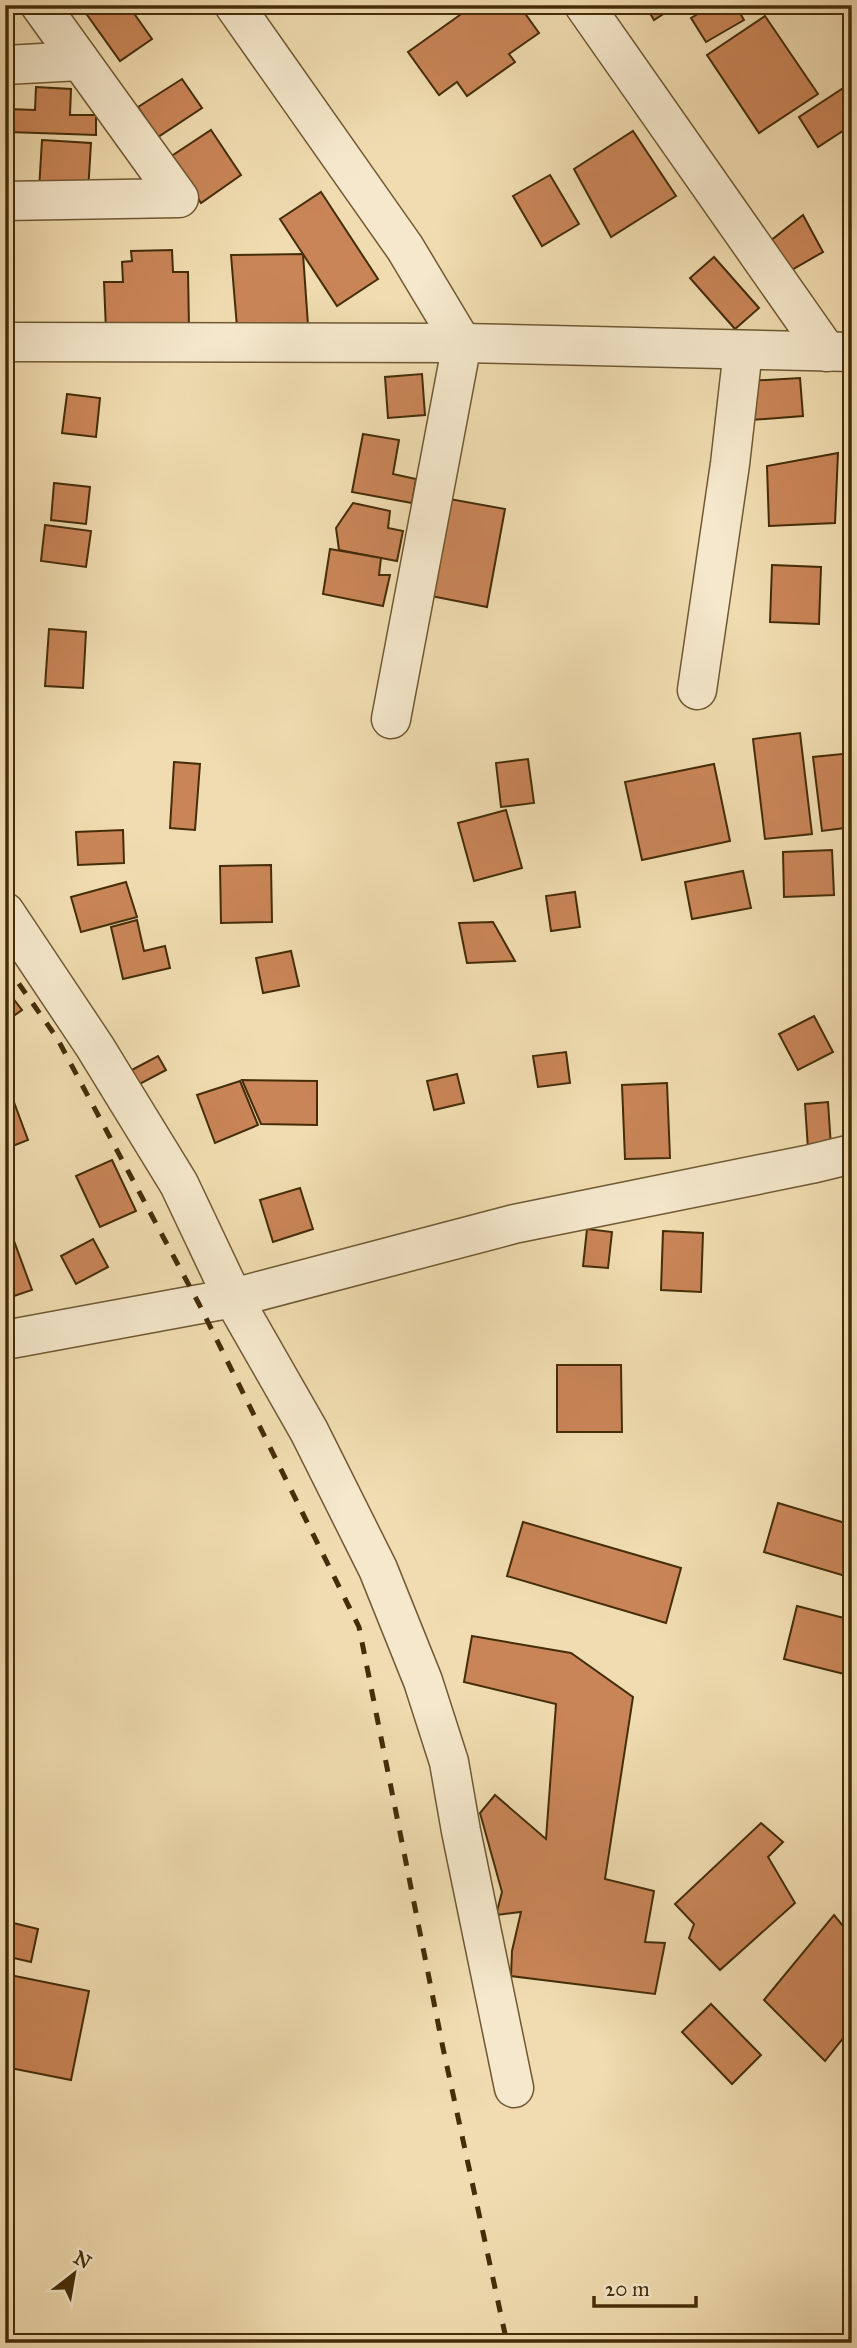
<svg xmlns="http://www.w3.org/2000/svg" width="857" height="2348" font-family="'IM FELL Great Primer',serif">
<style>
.building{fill:#c98558;stroke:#452d09;stroke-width:2}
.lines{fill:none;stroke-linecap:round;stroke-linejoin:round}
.minor-casing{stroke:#705933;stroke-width:41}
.minor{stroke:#f5e8cc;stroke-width:38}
.rail{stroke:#452d09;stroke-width:5;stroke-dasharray:12 12;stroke-linecap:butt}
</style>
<rect width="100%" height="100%" fill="#f0dcb0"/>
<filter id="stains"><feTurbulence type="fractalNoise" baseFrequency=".00286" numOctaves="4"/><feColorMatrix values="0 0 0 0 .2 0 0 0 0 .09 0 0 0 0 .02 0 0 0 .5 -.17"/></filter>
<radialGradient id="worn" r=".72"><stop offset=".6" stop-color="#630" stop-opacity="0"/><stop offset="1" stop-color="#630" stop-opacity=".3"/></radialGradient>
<!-- building -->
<g class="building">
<path d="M80 5H128L152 39 120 61Z"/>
<path d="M474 5H519L539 33 509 54 515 62 467 96 457 82 439 95 408 52Z"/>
<path d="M645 5H677L654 20Z"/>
<path d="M713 5H735L744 20 706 42 691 18Z"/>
<path d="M765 16 818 94 759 133 707 55Z"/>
<path d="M182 79 202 108 158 137 138 107Z"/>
<path d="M848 85 852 92V125L818 147 799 117Z"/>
<path d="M36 87 71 89 70 115H96V135L9 132 10 109 35 110Z"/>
<path d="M211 130 241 175 201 203 170 157Z"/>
<path d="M633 131 676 196 611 237 574 169Z"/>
<path d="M42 140 91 143 88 192 39 190Z"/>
<path d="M550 175 579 224 542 246 513 196Z"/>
<path d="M321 192 378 279 337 306 280 219Z"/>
<path d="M803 215 823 252 781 276 765 245Z"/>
<path d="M172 250 173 272H188L189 328 106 330 104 282H123L122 262 132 261 131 251Z"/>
<path d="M303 254 308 325 237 327 231 255Z"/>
<path d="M714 257 759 308 735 329 690 278Z"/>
<path d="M422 374 425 415 388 418 385 377Z"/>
<path d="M800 378 803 416 751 420 749 381Z"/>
<path d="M67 394 100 398 96 437 62 433Z"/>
<path d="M363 434 399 440 393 474 416 479 412 503 352 492Z"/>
<path d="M838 453 835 523 769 526 767 466Z"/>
<path d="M54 483 90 487 86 524 51 520Z"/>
<path d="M444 498 505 509 487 607 426 595Z"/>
<path d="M353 503 390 511 388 528 403 531 397 561 339 550 336 528Z"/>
<path d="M45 525 91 531 86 567 41 561Z"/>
<path d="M330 549 381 558 379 575H390L383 606 323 594Z"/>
<path d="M772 565 821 567 819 624 770 622Z"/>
<path d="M49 629 86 632 83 688 45 686Z"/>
<path d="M800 733 812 834 765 839 753 739Z"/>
<path d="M852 753V827L822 831 813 757Z"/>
<path d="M528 759 534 803 501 807 496 763Z"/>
<path d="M174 762 200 764 195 830 170 828Z"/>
<path d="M714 764 730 841 642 860 625 782Z"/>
<path d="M506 810 522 868 474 881 458 823Z"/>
<path d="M123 830 124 863 78 865 76 832Z"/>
<path d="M832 850 834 895 784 897 783 852Z"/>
<path d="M271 865 272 922 221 923 220 866Z"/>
<path d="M743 871 751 908 692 919 685 882Z"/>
<path d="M126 882 137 917 81 932 71 897Z"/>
<path d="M575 892 580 927 551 931 546 896Z"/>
<path d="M137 920 144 951 165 946 170 968 123 979 111 927Z"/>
<path d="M493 922 515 961 467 963 459 923Z"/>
<path d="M291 951 299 986 263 993 256 958Z"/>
<path d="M5 988 22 1010 5 1022Z"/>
<path d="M814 1016 833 1052 798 1070 779 1034Z"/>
<path d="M566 1052 570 1083 538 1087 533 1056Z"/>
<path d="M158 1056 166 1070 136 1086 128 1072Z"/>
<path d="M457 1074 464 1103 434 1110 427 1081Z"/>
<path d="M5 1078 28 1140 5 1149Z"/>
<path d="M242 1080 317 1081V1125L261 1124Z"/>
<path d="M240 1081 258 1125 215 1143 197 1095Z"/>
<path d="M667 1083 670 1158 625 1159 622 1085Z"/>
<path d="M828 1102 831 1147 808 1149 805 1104Z"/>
<path d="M112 1160 136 1211 100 1227 76 1176Z"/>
<path d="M300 1188 313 1229 273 1242 260 1200Z"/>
<path d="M6 1219 32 1290 5 1299V1220Z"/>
<path d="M587 1229 612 1232 608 1268 583 1266Z"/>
<path d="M663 1231 703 1233 701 1292 661 1290Z"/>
<path d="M93 1239 108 1267 76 1284 61 1256Z"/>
<path d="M557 1365H621L622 1432H557Z"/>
<path d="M778 1503 852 1525V1578L764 1552Z"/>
<path d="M523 1522 681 1568 666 1623 507 1576Z"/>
<path d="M797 1606 852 1620V1676L784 1659Z"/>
<path d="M472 1636 571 1653 633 1697 605 1879 654 1891 645 1942 665 1943 655 1994 511 1976 512 1951 521 1912 496 1915 502 1892 480 1813 495 1795 546 1839 556 1704 464 1682Z"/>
<path d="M761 1823 783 1842 768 1857 795 1903 720 1970 689 1938 694 1924 675 1904Z"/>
<path d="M834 1915 852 1937V2027L825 2061 764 2000Z"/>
<path d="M5 1921 38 1929 31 1962 5 1956Z"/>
<path d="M5 1974 89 1991 71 2080 5 2067Z"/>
<path d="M711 2004 761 2055 732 2084 682 2032Z"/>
</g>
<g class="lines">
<defs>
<g id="minor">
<path d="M234 5 405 248 462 343 391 719"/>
<path d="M584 5 827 352"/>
<path d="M5 65 80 61"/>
<path d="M5 201 179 198 40 5"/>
<path d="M5 342 462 343 852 352"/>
<path d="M697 690 730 464 743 350"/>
<path d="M5 912 95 1047 179 1184 233 1298 309 1431 378 1569 423 1681 449 1762 461 1831 514 2088"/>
<path d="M5 1340 233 1298 514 1224 811 1164 852 1154"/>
</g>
</defs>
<!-- minor casing -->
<use href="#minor" class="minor-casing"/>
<!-- minor -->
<use href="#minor" class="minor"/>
<!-- rail -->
<path class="rail" d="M5 964 57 1038 199 1304 359 1627 443 2048 507 2343"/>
</g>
<!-- margin -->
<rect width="857" height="2348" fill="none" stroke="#f0dcb0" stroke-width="28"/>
<rect x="7" y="7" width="843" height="2334" fill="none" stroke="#452d09" stroke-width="3.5"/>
<rect x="14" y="14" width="829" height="2320" fill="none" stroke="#452d09" stroke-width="2"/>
<!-- north arrow -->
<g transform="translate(74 2274) rotate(31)" stroke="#f5e8cc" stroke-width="5" paint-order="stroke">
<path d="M0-5L12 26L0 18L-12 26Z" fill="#452d09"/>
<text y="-10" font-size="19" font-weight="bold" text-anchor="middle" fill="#452d09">N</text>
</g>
<!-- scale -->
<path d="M594 2296v10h102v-10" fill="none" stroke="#452d09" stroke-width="3.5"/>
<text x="605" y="2296" font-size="21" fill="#452d09" stroke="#f5e8cc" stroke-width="5" paint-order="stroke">20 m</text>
<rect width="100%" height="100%" filter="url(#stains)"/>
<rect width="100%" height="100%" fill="url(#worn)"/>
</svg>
